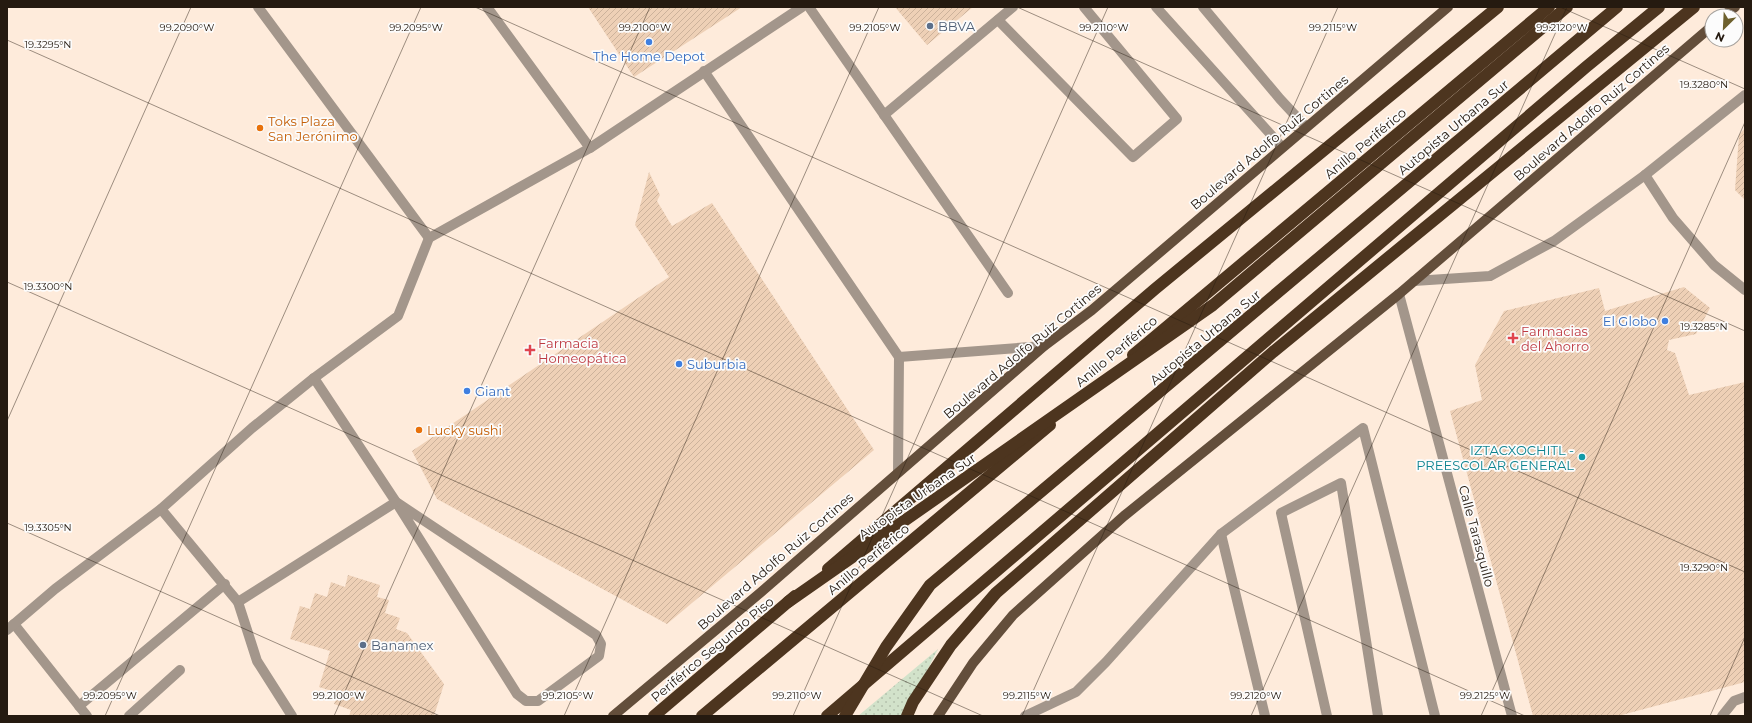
<svg xmlns="http://www.w3.org/2000/svg" width="1752" height="723" font-family="Montserrat,sans-serif">
<style>
.grass{fill:url(#grass-dots)}
.building{fill:url(#building-hatch)}
.lines{fill:none;stroke-linecap:round;stroke-linejoin:round}
.minor{stroke:#a3968b;stroke-width:10}
.major{stroke:#634e3b;stroke-width:10}
.highway{stroke:#4d351f;stroke-width:12}
.highway-bridge{stroke:#4d351f;stroke-width:12}
.ticks{fill:none;stroke:#251a10;stroke-width:1;stroke-opacity:0.45}
.service-dot{fill:#5c6f8a;stroke:#fcfcfc;stroke-width:1.5}
.shop-dot{fill:#3f7fe0;stroke:#fcfcfc;stroke-width:1.5}
.food-dot{fill:#e8710a;stroke:#fcfcfc;stroke-width:1.5}
.health-dot{fill:#e0444e;stroke:#fcfcfc;stroke-width:1.5}
.culture-dot{fill:#0f9aa8;stroke:#fcfcfc;stroke-width:1.5}
.labels{text-anchor:middle;dominant-baseline:central;stroke-width:3.5;stroke-linejoin:round;paint-order:stroke}
.service-label{font-size:13px;fill:#4e5e75;stroke:#fcfcfc;text-anchor:start}
.shop-label{font-size:13px;fill:#366cbe;stroke:#fcfcfc;text-anchor:start}
.street-label{font-size:13px;fill:#251a10;stroke:#fcfcfc}
.food-label{font-size:13px;fill:#c56008;stroke:#fcfcfc;text-anchor:start}
.health-label{font-size:13px;fill:#be3a42;stroke:#fcfcfc;text-anchor:start}
.culture-label{font-size:13px;fill:#0d838f;stroke:#fcfcfc;text-anchor:end}
.ticks-label{font-size:10px;text-anchor:middle;fill:#251a10;stroke:#fcfcfc;stroke-width:3.5;stroke-linejoin:round;paint-order:stroke}
</style>
<defs>
<pattern id="grass-dots" width="8" height="8" patternUnits="userSpaceOnUse"><rect width="8" height="8" fill="#d2e2ca"/><path d="M2 2h.1M6 6h.1" fill="none" stroke="#b4c1ac" stroke-width="1.8" stroke-linecap="round"/></pattern>
<pattern id="building-hatch" width="6" height="6" patternUnits="userSpaceOnUse"><rect width="6" height="6" fill="#eed0b6"/><path d="M-1 1l2-2M0 6l6-6M5 7l2-2" fill="none" stroke="#ccb29b"/></pattern>
</defs>
<rect width="100%" height="100%" fill="#feebdb"/>
<!-- grass -->
<path class="grass" d="M938 649 904 716H858Z"/>
<!-- building -->
<g class="building">
<path d="M588 7H742L634 77Z"/>
<path d="M895 7H973L927 45Z"/>
<path d="M1745 128V200L1735 190 1739 135Z"/>
<path d="M649 172 660 195 657 201 672 226 712 203 874 450 667 624 437 499 412 451 669 277 635 225Z"/>
<path d="M1684 287 1710 308 1696 334 1669 340 1667 350 1675 353 1689 395 1745 382V682L1618 716H1533L1450 411 1482 400 1475 365 1504 311 1599 288 1605 311Z"/>
<path d="M348 575 380 585 377 597 389 600 385 613 400 618 396 629 407 633 444 684 434 716H349L351 710 334 704 338 693 319 687 330 651 290 639 300 606 310 609 315 593 327 597 331 582 345 587Z"/>
</g>
<g class="lines">
<!-- minor -->
<g class="minor">
<path d="M258 7 429 238"/>
<path d="M487 7 590 148"/>
<path d="M809 7 1008 293"/>
<path d="M1156 7 1282 147"/>
<path d="M1203 7 1280 99 1306 127"/>
<path d="M998 20 1133 157 1177 119 1084 7"/>
<path d="M704 71 899 357 898 472"/>
<path d="M884 115 1013 7"/>
<path d="M1645 175 1673 218 1714 265 1745 290"/>
<path d="M1414 281 1490 276 1554 241 1645 175 1745 95"/>
<path d="M1399 294 1512 716"/>
<path d="M899 357 1044 346"/>
<path d="M314 378 396 502 517 694 526 701H538L599 656 601 644 596 635 396 502"/>
<path d="M161 509 238 602 257 661 292 716"/>
<path d="M1221 534 1265 716"/>
<path d="M238 602 396 502"/>
<path d="M14 624 87 716"/>
<path d="M7 630 55 589 161 509 252 428 314 378 398 316 429 238 590 148 802 7"/>
<path d="M79 706 225 584"/>
<path d="M129 716 180 670"/>
<path d="M1025 716 1076 692 1106 662 1221 534 1363 428 1435 716"/>
<path d="M1327 716 1281 513 1341 483 1378 716"/>
<path d="M1722 716 1734 701 1745 697"/>
</g>
<!-- major -->
<g class="major">
<path d="M1723 16 1735 7"/>
<path d="M613 716 760 593 1044 346 1092 310 1448 7"/>
<path d="M938 716 973 663 1013 615 1124 516 1399 294 1712 26"/>
</g>
<!-- highway -->
<g class="highway">
<path d="M1133 355 1549 7"/>
<path d="M828 569 1155 289 1498 7"/>
<path d="M654 716 795 596"/>
<path d="M702 716 1050 425"/>
<path d="M827 716 1586 67 1659 7"/>
<path d="M907 716 913 702 951 645 996 593 1273 352 1694 7"/>
</g>
<!-- highway-bridge -->
<g class="highway-bridge">
<path d="M788 602 1213 305 1567 7"/>
<path d="M845 716 886 647 930 585 1617 7"/>
</g>
</g>
<!-- ticks -->
<path class="ticks" d="M475 7 1745 572M1017 7 1745 331M1560 7 1745 89M7 40 1525 716M7 282 983 716M7 421 191 7M7 523 440 716M105 716 421 7M334 716 650 7M564 716 879 7M793 716 1108 7M1022 716 1338 7M1251 716 1567 7M1481 716 1745 122M1710 716 1745 637"/>
<!-- markers -->
<g class="service-dot">
<circle cx="930" cy="26" r="4"/>
<circle cx="363" cy="645" r="4"/>
</g>
<g class="shop-dot">
<circle cx="649" cy="42" r="4"/>
<circle cx="1665" cy="321" r="4"/>
<circle cx="679" cy="364" r="4"/>
<circle cx="467" cy="391" r="4"/>
</g>
<g class="food-dot">
<circle cx="260" cy="128" r="4"/>
<circle cx="419" cy="430" r="4"/>
</g>
<g class="health-dot">
<path d="M1511 332h4v4h4v4h-4v4h-4v-4h-4v-4h4z"/>
<path d="M528 344h4v4h4v4h-4v4h-4v-4h-4v-4h4z"/>
</g>
<circle class="culture-dot" cx="1582" cy="457" r="4"/>
<g class="labels">
<!-- service labels -->
<g class="service-label">
<text x="938" y="26">BBVA</text>
<text x="371" y="645">Banamex</text>
</g>
<!-- shop labels -->
<g class="shop-label">
<text x="649" y="56" text-anchor="middle">The Home Depot</text>
<text x="1657" y="321" text-anchor="end">El Globo</text>
<text x="687" y="364">Suburbia</text>
<text x="475" y="391">Giant</text>
</g>
<!-- street labels -->
<g class="street-label">
<text transform="translate(1591 112) rotate(-41)">Boulevard Adolfo Ruiz Cortines</text>
<text transform="translate(1453 127) rotate(-40)">Autopista Urbana Sur</text>
<text transform="translate(1269 142) rotate(-40)">Boulevard Adolfo Ruiz Cortines</text>
<text transform="translate(1365 143) rotate(-40)">Anillo Periférico</text>
<text transform="translate(1205 337) rotate(-40)">Autopista Urbana Sur</text>
<text transform="translate(1022 351) rotate(-40)">Boulevard Adolfo Ruiz Cortines</text>
<text transform="translate(1116 351) rotate(-40)">Anillo Periférico</text>
<text transform="translate(917 496) rotate(-35)">Autopista Urbana Sur</text>
<text transform="translate(1477 536) rotate(75)">Calle Tarasquillo</text>
<text transform="translate(868 559) rotate(-40)">Anillo Periférico</text>
<text transform="translate(775 561) rotate(-41)">Boulevard Adolfo Ruiz Cortines</text>
<text transform="translate(712 649) rotate(-40)">Periférico Segundo Piso</text>
</g>
<!-- food labels -->
<g class="food-label">
<text x="268" y="121">Toks Plaza<tspan x="268" dy="15">San Jerónimo</tspan></text>
<text x="427" y="430">Lucky sushi</text>
</g>
<!-- health labels -->
<g class="health-label">
<text x="1521" y="331">Farmacias<tspan x="1521" dy="15">del Ahorro</tspan></text>
<text x="538" y="343">Farmacia<tspan x="538" dy="15">Homeopática</tspan></text>
</g>
<!-- culture labels -->
<g class="culture-label">
<text x="1574" y="450">IZTACXOCHITL -<tspan x="1574" dy="15">PREESCOLAR GENERAL</tspan></text>
</g>
</g>
<g class="ticks-label">
<text x="187" y="31">99.2090°W</text>
<text x="416" y="31">99.2095°W</text>
<text x="645" y="31">99.2100°W</text>
<text x="875" y="31">99.2105°W</text>
<text x="1562" y="31">99.2120°W</text>
<text x="1104" y="31">99.2110°W</text>
<text x="1333" y="31">99.2115°W</text>
<text x="48" y="48">19.3295°N</text>
<text x="1704" y="88">19.3280°N</text>
<text x="48" y="290">19.3300°N</text>
<text x="1704" y="330">19.3285°N</text>
<text x="48" y="531">19.3305°N</text>
<text x="1704" y="571">19.3290°N</text>
<text x="110" y="699">99.2095°W</text>
<text x="339" y="699">99.2100°W</text>
<text x="568" y="699">99.2105°W</text>
<text x="797" y="699">99.2110°W</text>
<text x="1027" y="699">99.2115°W</text>
<text x="1256" y="699">99.2120°W</text>
<text x="1485" y="699">99.2125°W</text>
</g>
<!-- border -->
<rect width="1752" height="723" fill="none" stroke="#251a10" stroke-width="16"/>
<!-- north arrow -->
<g transform="translate(1724 28) rotate(204)"><circle r="19" fill="#fcfcfc" stroke="#a6a29e"/>
<path d="M0-3L7 15L0 10L-7 15Z" fill="#6d602d"/>
<text y="-6" font-size="11" font-weight="bold" text-anchor="middle" fill="#251a10">N</text>
</g>
</svg>
